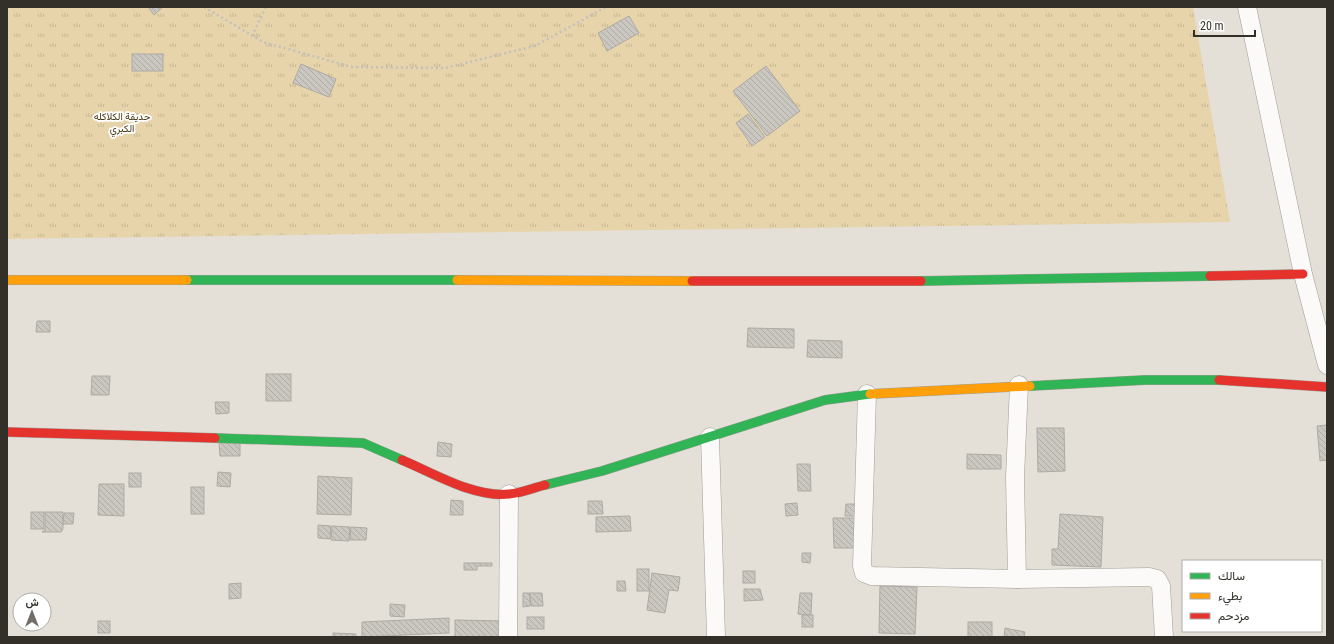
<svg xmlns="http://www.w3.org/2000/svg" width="1334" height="644" font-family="'Roboto Condensed',Vazirmatn,sans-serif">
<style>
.park{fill:url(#park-tufts)}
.building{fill:url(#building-back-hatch);stroke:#adaaa3}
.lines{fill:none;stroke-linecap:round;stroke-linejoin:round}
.street-casing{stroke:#9f9c95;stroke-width:19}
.fast-casing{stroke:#9f9c95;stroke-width:10}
.slow-casing{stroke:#9f9c95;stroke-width:10}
.jam-casing{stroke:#9f9c95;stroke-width:10}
.path{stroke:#c2c0bd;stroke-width:2.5;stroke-dasharray:2 3;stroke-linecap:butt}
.street{stroke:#fbfaf9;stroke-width:18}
.fast{stroke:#30b455;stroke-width:9}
.slow{stroke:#ff9f0a;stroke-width:9}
.jam{stroke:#e5322d;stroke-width:9}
.labels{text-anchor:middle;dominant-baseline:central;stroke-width:3.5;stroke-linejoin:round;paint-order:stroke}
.park-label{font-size:10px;fill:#463815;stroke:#fff}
</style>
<defs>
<pattern id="park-tufts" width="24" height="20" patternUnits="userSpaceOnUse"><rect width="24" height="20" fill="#e7d4aa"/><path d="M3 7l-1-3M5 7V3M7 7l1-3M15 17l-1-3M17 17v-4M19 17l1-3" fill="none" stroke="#c7b692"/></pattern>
<pattern id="building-back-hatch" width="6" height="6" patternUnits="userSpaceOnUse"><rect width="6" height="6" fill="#cac7c0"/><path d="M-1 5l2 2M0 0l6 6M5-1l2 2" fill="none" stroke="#aeaba5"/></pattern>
</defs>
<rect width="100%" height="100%" fill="#e4e0d7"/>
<!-- park -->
<path class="park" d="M7 7H1193L1230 222 7 239Z"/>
<!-- building -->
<g class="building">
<path d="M148 7H163L154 15Z"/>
<path d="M629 16 639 33 607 51 598 33Z"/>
<rect x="132" y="54" width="31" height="17"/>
<path d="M301 64 336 79 329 97 293 83Z"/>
<path d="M766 66 800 111 767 136 733 91Z"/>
<path d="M748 114 765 137 752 146 736 123Z"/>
<path d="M37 321H50V332H36Z"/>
<path d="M748 328 794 329V348L747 347Z"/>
<path d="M808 340 842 341V358L807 357Z"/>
<rect x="266" y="374" width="25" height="27"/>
<path d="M92 376H110L109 395H91Z"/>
<path d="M215 402H229V413L216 414Z"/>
<path d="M1327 425V460L1320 461 1317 426Z"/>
<path d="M1037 428H1064L1065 471 1038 472Z"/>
<path d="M240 442V456H220L219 443Z"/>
<path d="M438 442 452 444 451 457 437 456Z"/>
<path d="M967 454 1001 455V469H967Z"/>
<path d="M797 464H810L811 491H798Z"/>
<path d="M218 472 231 473 230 487 217 486Z"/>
<rect x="129" y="473" width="12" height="14"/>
<path d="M318 476 352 478 351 515 317 514Z"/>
<path d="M99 484H124V516L98 515Z"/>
<rect x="191" y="487" width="13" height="27"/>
<path d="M451 500 463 501V515H450Z"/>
<path d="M588 501H602L603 514H588Z"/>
<path d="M797 503 798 515 786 516 785 504Z"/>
<path d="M846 504H859V516H845Z"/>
<rect x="31" y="512" width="13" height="17"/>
<path d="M45 512H63V529L61 532H42L45 530Z"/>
<path d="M64 513H74L73 524H63Z"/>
<path d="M1060 514 1103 517 1101 567 1052 565V549H1058Z"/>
<path d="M630 516 631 531 596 532V517Z"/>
<path d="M833 518H856L857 548H834Z"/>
<path d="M318 525 331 526 330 539 318 538Z"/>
<path d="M332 526 350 527 349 541 331 540Z"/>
<path d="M351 527 367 528 366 540H350Z"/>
<path d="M802 553H811L810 563 802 562Z"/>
<path d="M464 563H492V566H477V570H464Z"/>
<rect x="637" y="569" width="12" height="22"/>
<rect x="743" y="571" width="12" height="12"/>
<path d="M652 573 680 577 678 591 669 590 665 613 647 610Z"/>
<path d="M617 581H625L626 591H617Z"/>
<path d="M241 583V598L229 599V584Z"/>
<path d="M880 586 917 587 915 634 879 633Z"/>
<path d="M744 589H760L763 600 744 601Z"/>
<path d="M523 593H530V606L523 607Z"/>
<path d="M530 593H542L543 606H531Z"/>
<path d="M800 593H812L811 615 798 614Z"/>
<path d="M390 604 405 605 404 617 390 616Z"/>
<rect x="802" y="615" width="11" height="12"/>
<rect x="527" y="617" width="17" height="12"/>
<path d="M449 618V633L362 637V622Z"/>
<path d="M455 620 505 621V637H455Z"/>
<rect x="98" y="621" width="12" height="12"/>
<rect x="968" y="622" width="24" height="15"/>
<path d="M1005 628 1025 632 1024 637H1004Z"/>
<path d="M333 633 356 634V637H333Z"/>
</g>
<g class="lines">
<defs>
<g id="street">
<path d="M1247 7 1303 274 1327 365"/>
<path d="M867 394 862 566 864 573 872 576 1017 579 1149 577 1157 579 1161 586 1164 637"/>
<path d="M710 437 716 637"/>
<path d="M1017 579 1015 477 1019 385"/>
<path d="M508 637 509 494"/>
</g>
<g id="fast">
<path d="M187 280H457"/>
<path d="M921 281 1210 276"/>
<path d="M1030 386 1145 380H1219"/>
<path d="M215 438 363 443 402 460"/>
<path d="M545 485 602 471 825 400 870 394"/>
</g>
<g id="slow">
<path d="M7 280H187"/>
<path d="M457 280 692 281"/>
<path d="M870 394 1030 386"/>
</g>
<g id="jam">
<path d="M1210 276 1303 274"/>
<path d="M692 281H921"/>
<path d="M1219 380 1327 387"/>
<path d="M7 432 215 438"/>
<path d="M402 460C433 473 474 498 509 494 521 493 533 488 545 485"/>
</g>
</defs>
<!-- street casing -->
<use href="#street" class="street-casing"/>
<!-- fast casing -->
<use href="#fast" class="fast-casing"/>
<!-- slow casing -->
<use href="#slow" class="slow-casing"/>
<!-- jam casing -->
<use href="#jam" class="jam-casing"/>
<!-- path -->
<g class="path">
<path d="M204 7 263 42 352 67 445 68 535 46 606 7"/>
<path d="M252 36 266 7"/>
</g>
<!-- street -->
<use href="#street" class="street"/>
<!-- fast -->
<use href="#fast" class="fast"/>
<!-- slow -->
<use href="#slow" class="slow"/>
<!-- jam -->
<use href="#jam" class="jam"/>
</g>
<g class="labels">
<!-- park labels -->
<g class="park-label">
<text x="122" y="116">حديقة الكلاكله<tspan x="122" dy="12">الكبري</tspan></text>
</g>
</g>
<!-- border -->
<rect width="1334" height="644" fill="none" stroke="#33302a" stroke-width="16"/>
<!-- legend -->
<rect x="1182" y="560" width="140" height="72" fill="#ffffff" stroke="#adacaa"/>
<rect x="1190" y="573" width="20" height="6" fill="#30b455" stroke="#adacaa"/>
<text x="1218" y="580" font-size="12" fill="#33302a">سالك</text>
<rect x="1190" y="593" width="20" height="6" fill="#ff9f0a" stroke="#adacaa"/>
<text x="1218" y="600" font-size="12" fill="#33302a">بطيء</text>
<rect x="1190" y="613" width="20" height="6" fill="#e5322d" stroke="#adacaa"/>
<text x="1218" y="620" font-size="12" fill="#33302a">مزدحم</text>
<!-- north arrow -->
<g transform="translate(32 612)"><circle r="19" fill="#ffffff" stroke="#adacaa"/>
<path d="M0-3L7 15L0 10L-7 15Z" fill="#716e67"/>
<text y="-6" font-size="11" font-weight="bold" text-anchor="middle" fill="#33302a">ش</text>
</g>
<!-- scale -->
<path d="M1194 30v6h61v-6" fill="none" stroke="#33302a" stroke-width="2"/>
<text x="1200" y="30" font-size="12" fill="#33302a" stroke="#ffffff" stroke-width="3" paint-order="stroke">20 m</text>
</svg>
